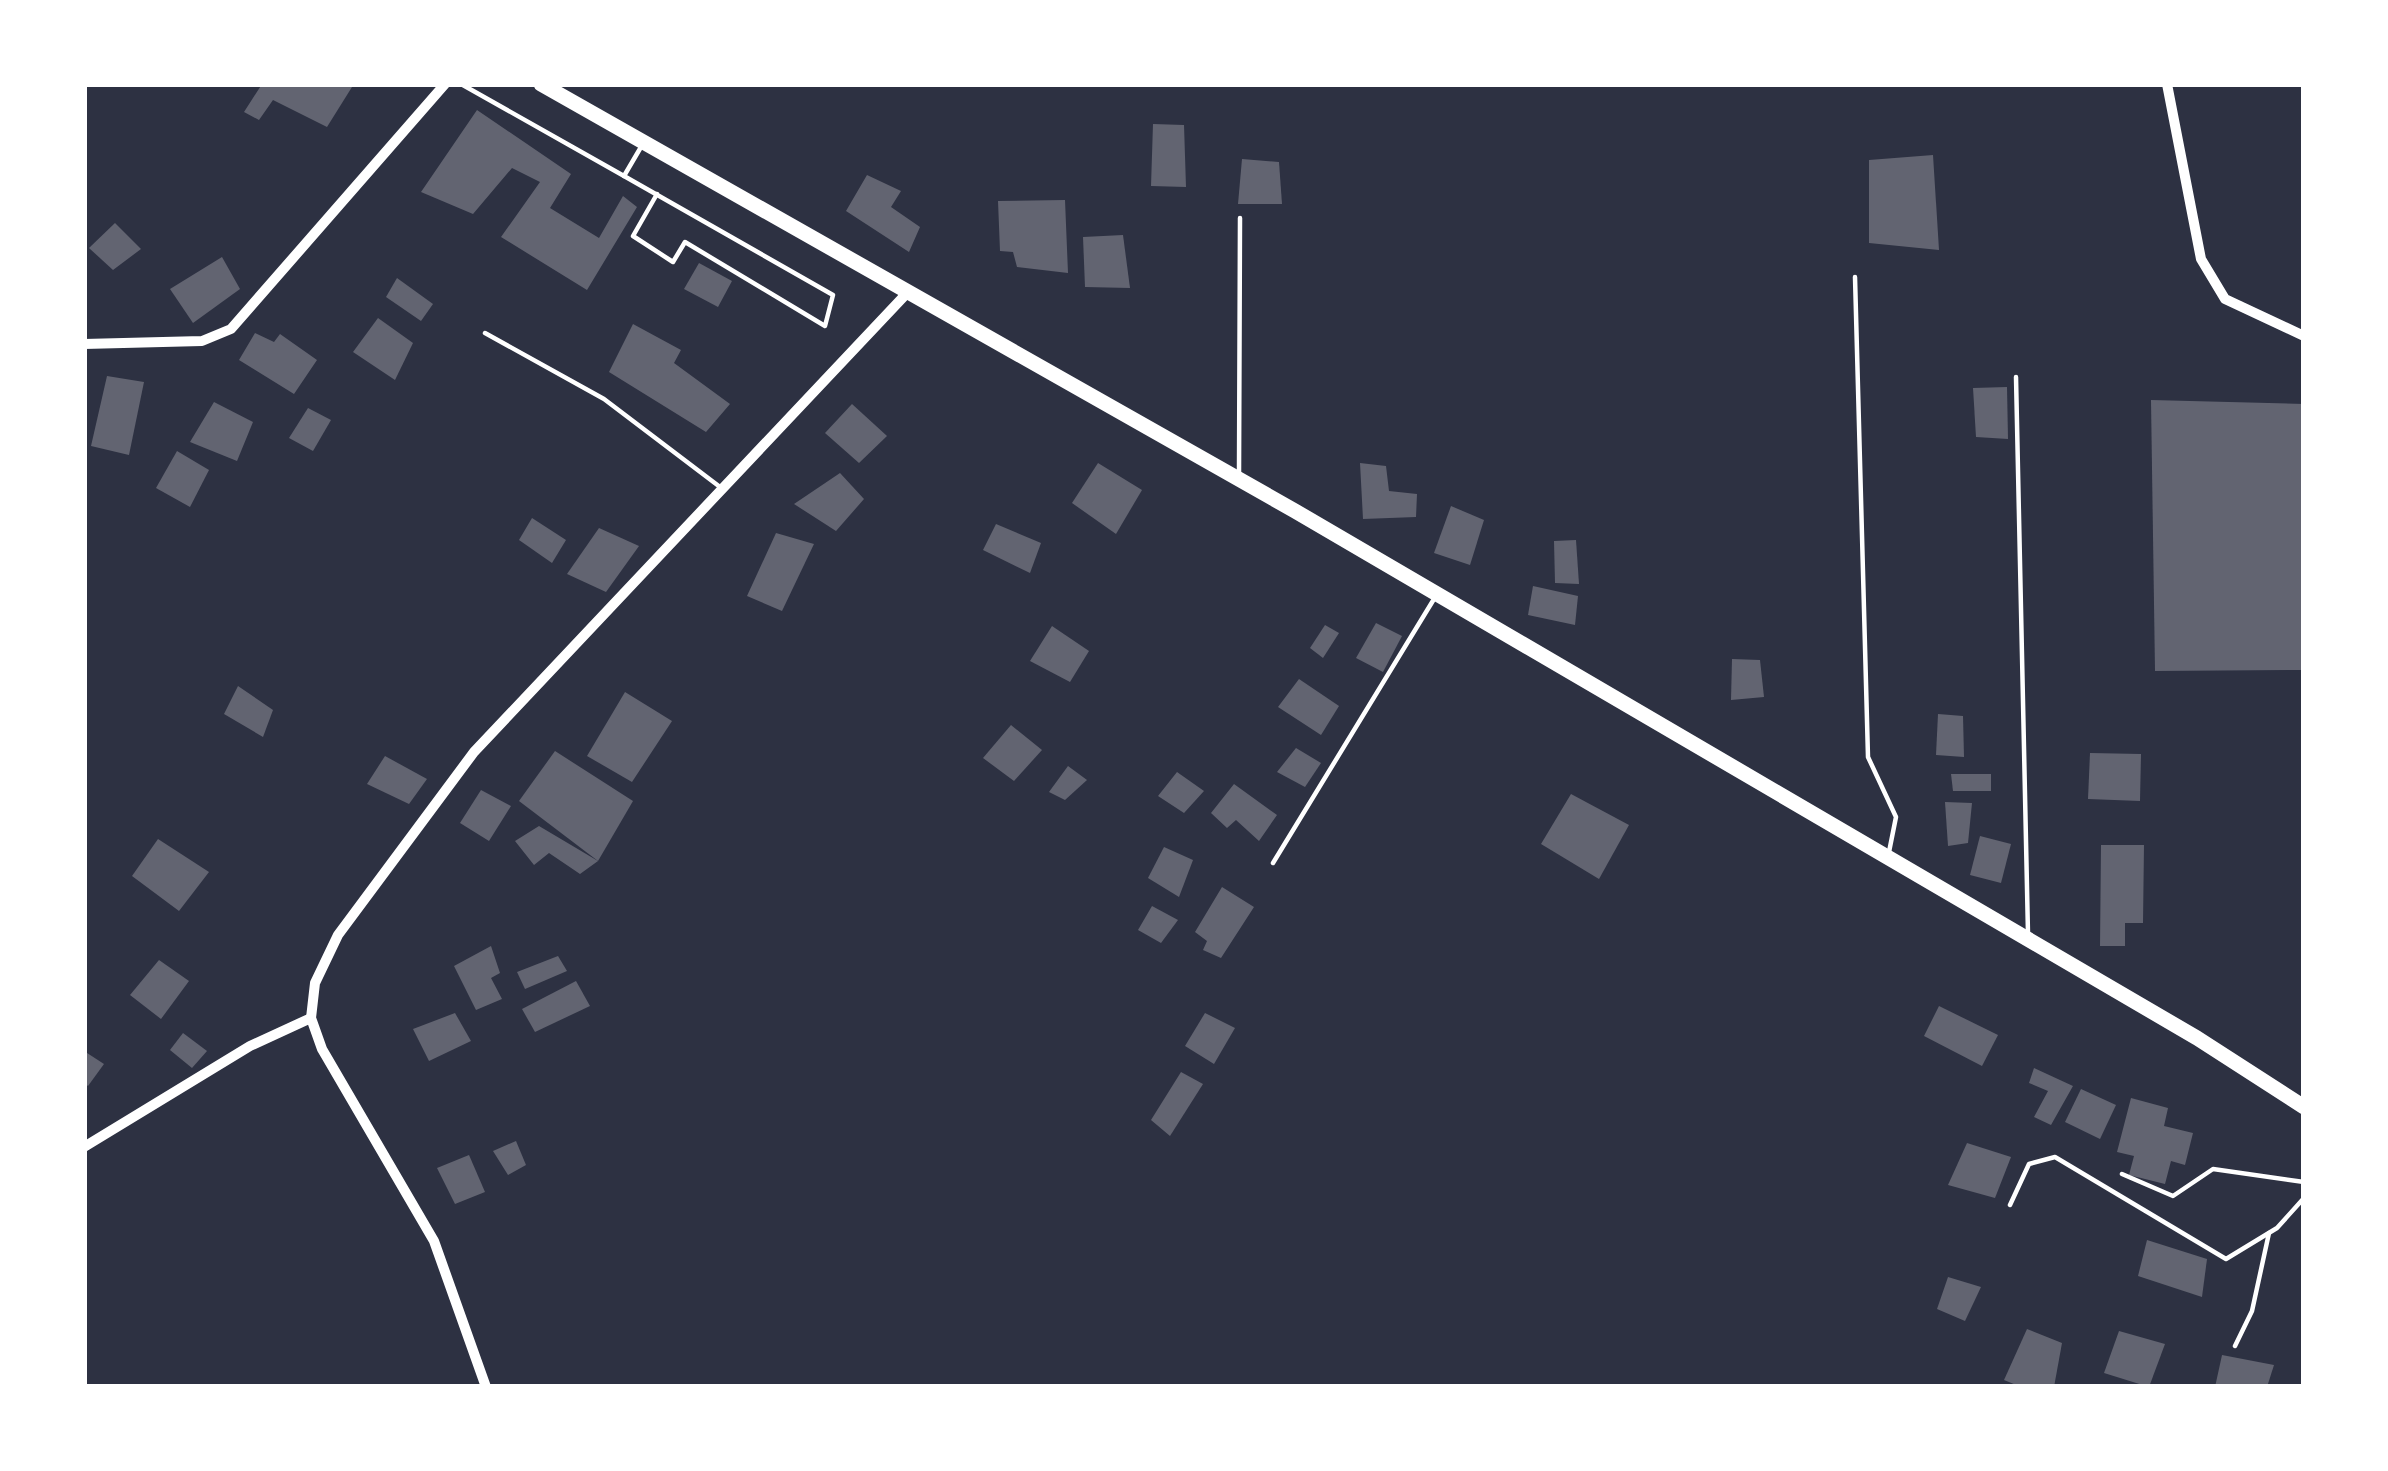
<svg xmlns="http://www.w3.org/2000/svg" width="2388" height="1471" font-family="Commissioner,sans-serif">
<style>
.building{fill:#626471}
.lines{fill:none;stroke-linecap:round;stroke-linejoin:round}
.service{stroke:#fff;stroke-width:4.5}
.minor{stroke:#fff;stroke-width:10}
.primary{stroke:#fff;stroke-width:15}
</style>
<rect width="100%" height="100%" fill="#2d3142"/>
<!-- building -->
<g class="building">
<path d="M262 84H347L352 87 327 127 273 100 259 120 244 112Z"/>
<path d="M477 110 571 174 550 208 599 238 623 196 637 207 587 290 501 237 540 182 512 168 473 214 421 192Z"/>
<path d="M1153 124 1184 125 1186 187 1151 186Z"/>
<path d="M1933 155 1939 250 1869 243V160Z"/>
<path d="M1242 159 1279 162 1282 204H1238Z"/>
<path d="M867 175 901 191 891 207 920 227 909 252 846 211Z"/>
<path d="M1065 200 1068 273 1017 267 1013 252 1000 251 998 201Z"/>
<path d="M115 223 141 249 113 270 89 248Z"/>
<path d="M1123 235 1130 288 1085 287 1083 237Z"/>
<path d="M222 257 240 289 193 323 170 289Z"/>
<path d="M699 263 732 281 718 307 684 289Z"/>
<path d="M397 278 433 304 421 321 386 297Z"/>
<path d="M378 318 413 343 395 380 353 352Z"/>
<path d="M633 324 681 350 674 363 730 404 706 432 609 372Z"/>
<path d="M255 333 274 342 280 334 317 360 294 394 239 360Z"/>
<path d="M107 376 144 382 129 455 91 446Z"/>
<path d="M2007 387 2008 439 1976 437 1973 388Z"/>
<path d="M2151 400 2304 404V670L2155 671Z"/>
<path d="M214 402 253 422 237 461 190 442Z"/>
<path d="M852 404 887 436 859 463 825 433Z"/>
<path d="M308 408 331 420 313 451 289 438Z"/>
<path d="M177 451 209 470 190 507 156 488Z"/>
<path d="M1098 463 1142 490 1116 534 1072 503Z"/>
<path d="M1360 463 1386 466 1389 491 1417 494 1416 517 1363 519Z"/>
<path d="M840 473 864 499 836 531 794 504Z"/>
<path d="M1451 506 1484 520 1470 565 1434 553Z"/>
<path d="M532 518 566 540 552 563 519 540Z"/>
<path d="M996 524 1041 543 1030 573 983 550Z"/>
<path d="M599 528 639 546 606 592 567 574Z"/>
<path d="M776 533 814 544 782 611 747 596Z"/>
<path d="M1576 540 1579 584 1555 583 1554 541Z"/>
<path d="M1533 586 1578 596 1575 625 1528 615Z"/>
<path d="M1376 623 1402 636 1383 672 1356 658Z"/>
<path d="M1325 625 1339 633 1323 658 1310 648Z"/>
<path d="M1052 626 1089 651 1070 682 1030 661Z"/>
<path d="M1732 659 1760 660 1764 697 1731 700Z"/>
<path d="M1299 679 1339 706 1321 735 1278 707Z"/>
<path d="M238 686 273 710 263 737 224 714Z"/>
<path d="M625 692 672 721 632 782 587 756Z"/>
<path d="M1938 714 1963 716 1964 757 1936 755Z"/>
<path d="M1011 725 1042 750 1014 781 983 758Z"/>
<path d="M1296 748 1321 763 1305 787 1277 772Z"/>
<path d="M555 751 633 801 598 861 519 801Z"/>
<path d="M2090 753 2141 754 2140 801 2088 799Z"/>
<path d="M385 756 427 779 409 804 367 784Z"/>
<path d="M1068 766 1087 780 1065 800 1049 792Z"/>
<path d="M1177 772 1204 791 1184 813 1158 796Z"/>
<path d="M1951 774H1991V791H1953Z"/>
<path d="M1234 784 1277 815 1259 841 1236 820 1227 828 1211 813Z"/>
<path d="M481 790 511 806 489 841 460 823Z"/>
<path d="M1571 794 1629 825 1599 879 1541 844Z"/>
<path d="M1945 802 1972 803 1968 843 1948 846Z"/>
<path d="M539 826 598 861 580 874 549 853 534 865 515 841Z"/>
<path d="M1980 836 2011 844 2001 883 1970 875Z"/>
<path d="M158 839 209 872 179 911 132 876Z"/>
<path d="M2101 845H2144L2143 923H2125V946H2100Z"/>
<path d="M1164 847 1193 860 1179 897 1148 878Z"/>
<path d="M1222 887 1254 907 1221 958 1203 950 1207 941 1195 932Z"/>
<path d="M1152 906 1178 920 1161 943 1138 930Z"/>
<path d="M491 946 500 973 491 978 502 999 476 1010 454 966Z"/>
<path d="M558 956 567 971 525 989 517 972Z"/>
<path d="M159 960 189 981 161 1019 130 995Z"/>
<path d="M576 981 590 1006 535 1032 522 1009Z"/>
<path d="M1939 1006 1998 1035 1982 1066 1924 1036Z"/>
<path d="M455 1013 471 1041 429 1061 413 1029Z"/>
<path d="M1205 1013 1235 1028 1214 1064 1185 1046Z"/>
<path d="M183 1033 207 1051 192 1068 170 1050Z"/>
<path d="M84 1051 104 1064 88 1086 84 1083Z"/>
<path d="M2034 1068 2073 1086 2051 1125 2034 1117 2048 1091 2029 1083Z"/>
<path d="M1181 1072 1203 1084 1170 1136 1151 1120Z"/>
<path d="M2081 1089 2116 1105 2100 1139 2065 1122Z"/>
<path d="M2131 1098 2168 1108 2164 1126 2193 1133 2185 1165 2171 1161 2165 1184 2129 1175 2134 1156 2117 1152Z"/>
<path d="M516 1141 526 1165 508 1175 493 1151Z"/>
<path d="M1967 1143 2011 1157 1995 1198 1948 1185Z"/>
<path d="M469 1155 485 1192 455 1204 437 1168Z"/>
<path d="M2147 1240 2207 1259 2202 1297 2138 1276Z"/>
<path d="M1948 1277 1981 1287 1965 1321 1937 1309Z"/>
<path d="M2027 1329 2062 1343 2054 1387H2021L2004 1380Z"/>
<path d="M2119 1331 2165 1344 2149 1387 2104 1373Z"/>
<path d="M2222 1355 2274 1365 2267 1387H2215Z"/>
</g>
<g class="lines">
<!-- service -->
<g class="service">
<path d="M461 84 624 176 641 147"/>
<path d="M624 176 833 295 825 326 685 242 673 262 633 236 657 194"/>
<path d="M1855 277 1868 757 1896 817 1889 852"/>
<path d="M485 333 604 399 720 487"/>
<path d="M2016 377 2028 934"/>
<path d="M1239 474 1240 218"/>
<path d="M1273 863 1434 599"/>
<path d="M2122 1174 2173 1196 2213 1169 2304 1182"/>
<path d="M2010 1205 2029 1164 2055 1157 2226 1259 2277 1228 2304 1198"/>
<path d="M2235 1346 2252 1311 2269 1233"/>
</g>
<!-- minor -->
<g class="minor">
<path d="M2167 84 2201 259 2225 299 2304 336"/>
<path d="M84 344 202 341 231 329 445 84"/>
<path d="M84 1147 250 1046 311 1018"/>
<path d="M486 1387 434 1241 322 1049 311 1018 315 983 338 935 474 752 908 292"/>
</g>
<!-- primary -->
<path class="primary" d="M541 84 1295 511 2197 1038 2304 1107"/>
</g>
<!-- border -->
<rect width="2388" height="1471" fill="none" stroke="#ffffff" stroke-width="174"/>
</svg>
